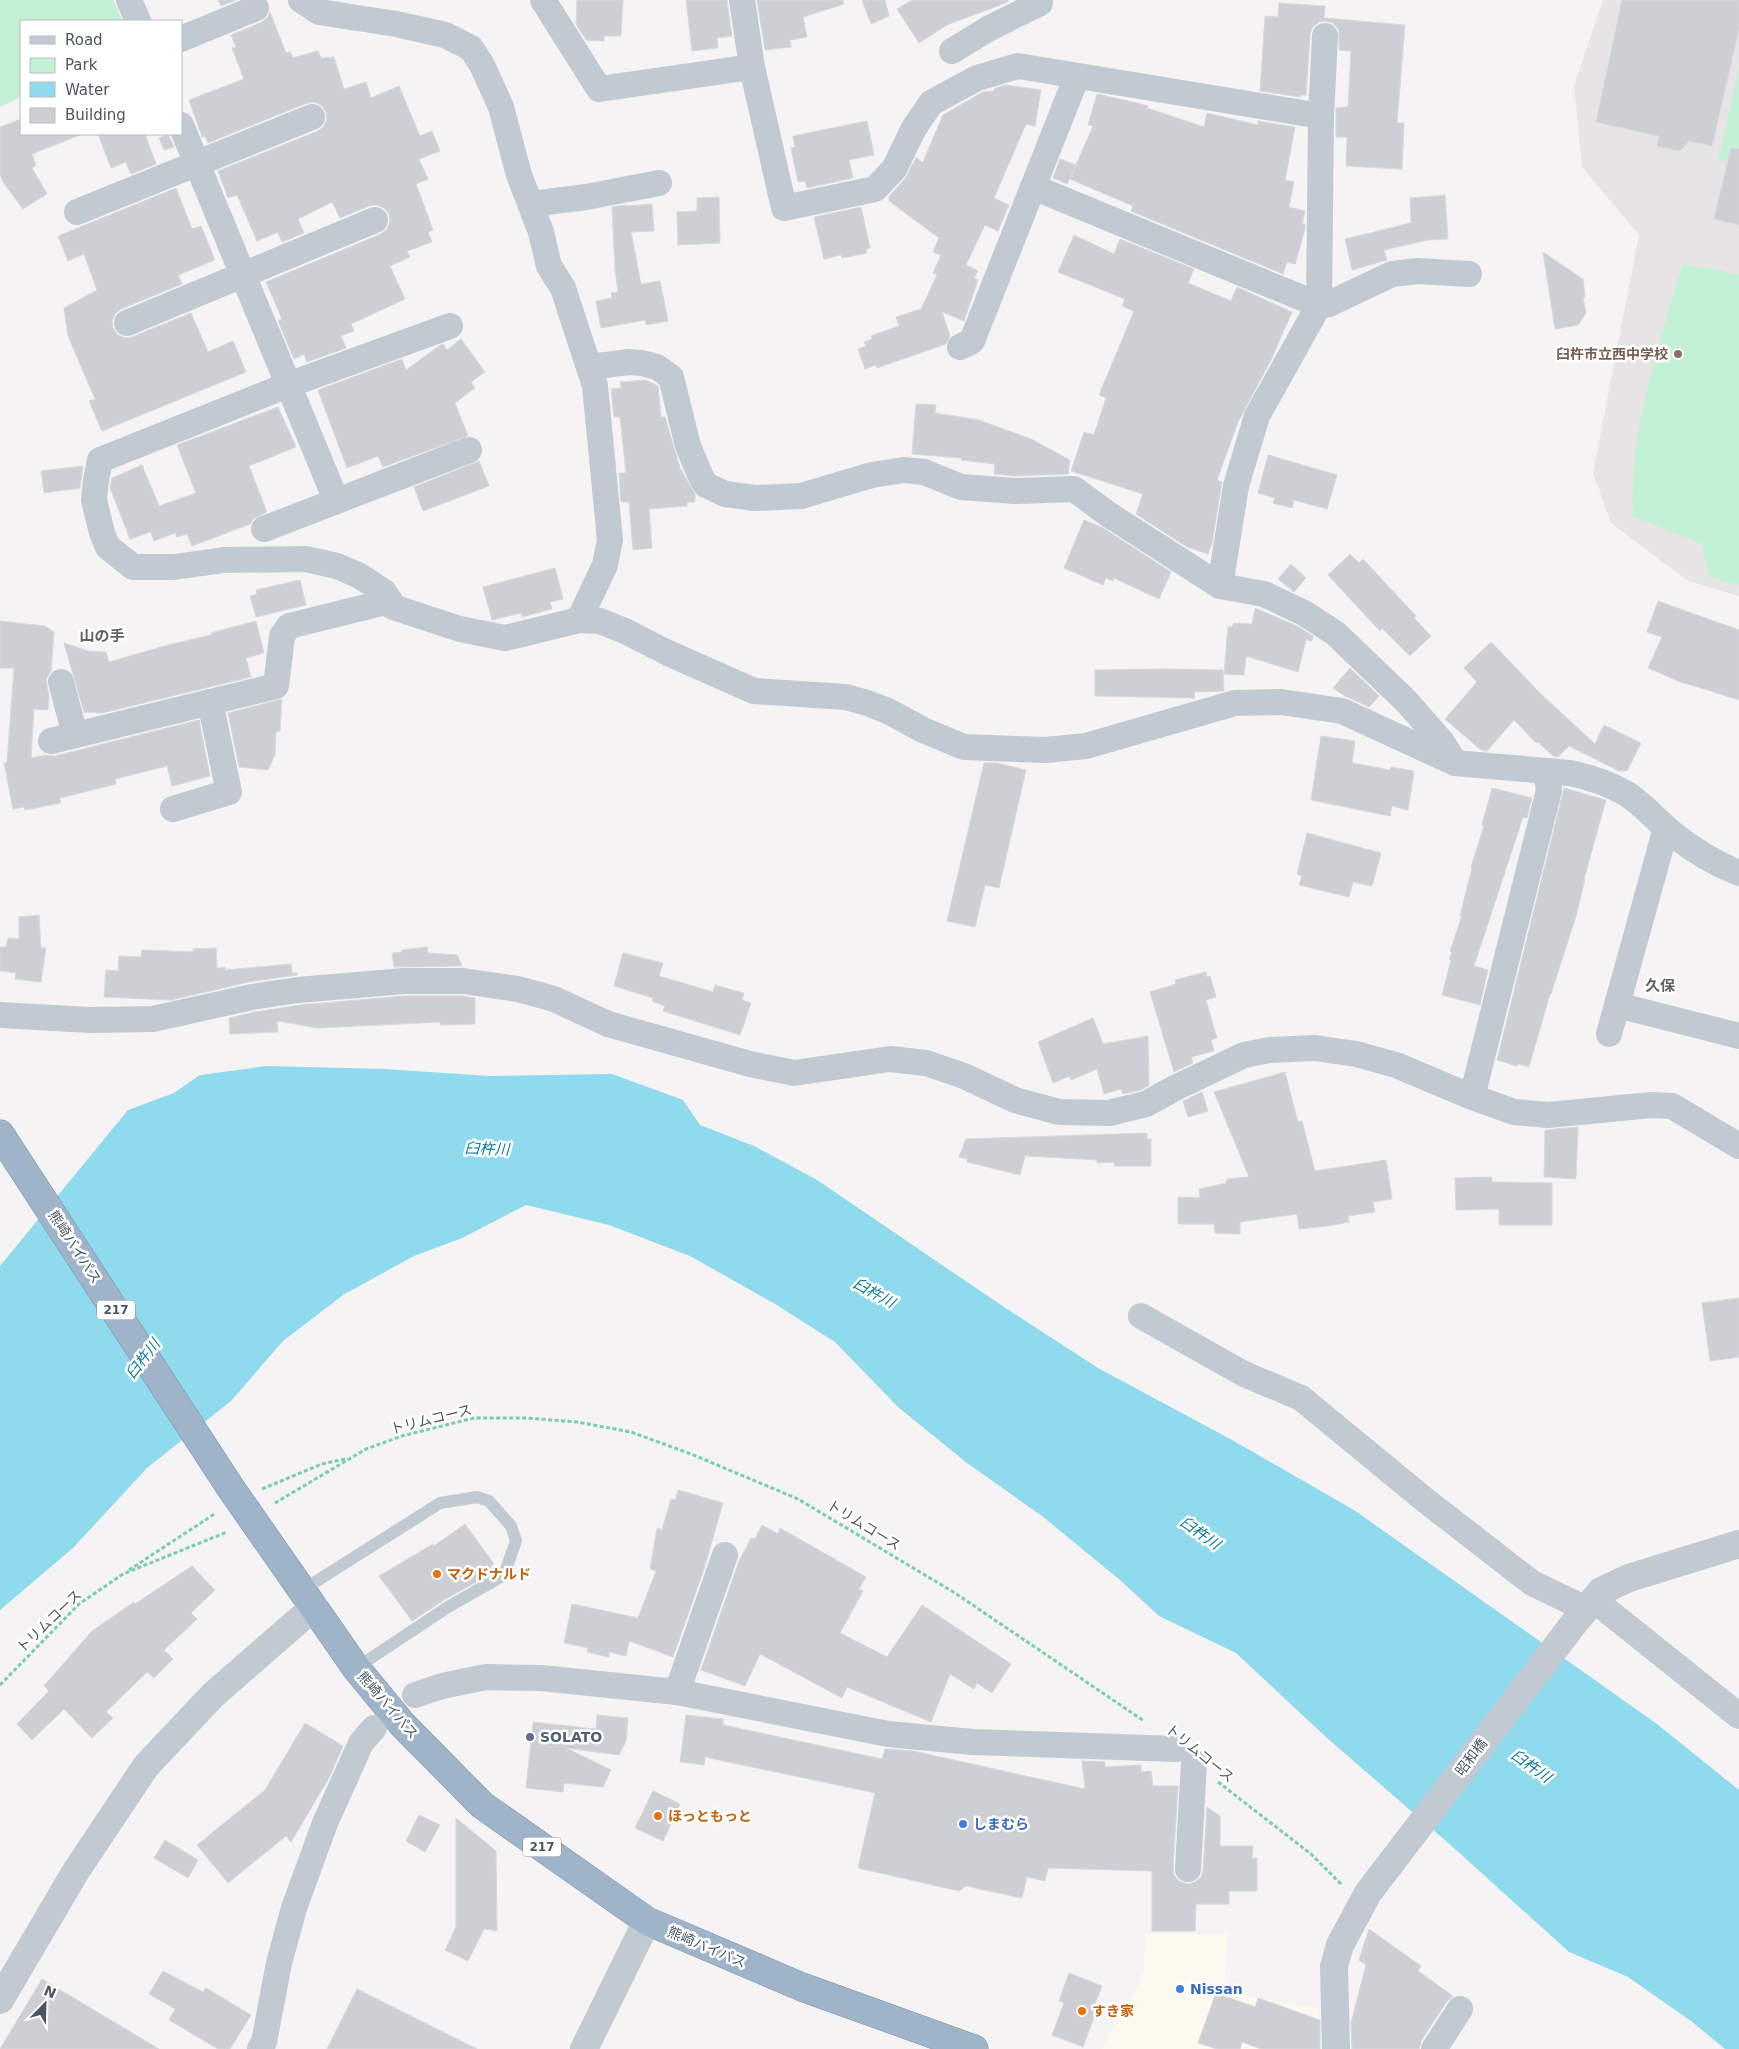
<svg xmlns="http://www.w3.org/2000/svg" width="1739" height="2049" font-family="'DejaVu Sans','Noto Sans JP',sans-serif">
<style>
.commercial{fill:#fdf9ef}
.education{fill:#e6e4e5}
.green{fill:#c3f1d5}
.water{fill:#90daee}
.building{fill:#cdcfd5;stroke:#d7d9de}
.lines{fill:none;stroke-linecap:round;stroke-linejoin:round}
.trunk-casing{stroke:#7690ad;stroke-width:29}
.path{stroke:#7ad0a6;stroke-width:3;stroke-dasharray:4 2.5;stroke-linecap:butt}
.service{stroke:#c1cad2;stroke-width:12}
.minor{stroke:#c1cad2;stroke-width:26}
.tertiary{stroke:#c1cad2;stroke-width:28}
.trunk{stroke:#9fb4c9;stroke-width:28}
.education-dot{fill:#8d6e63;stroke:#fff;stroke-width:2}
.food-dot{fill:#e8710a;stroke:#fff;stroke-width:2}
.service-dot{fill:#5c6f8a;stroke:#fff;stroke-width:2}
.shop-dot{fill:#3f7fe0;stroke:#fff;stroke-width:2}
.labels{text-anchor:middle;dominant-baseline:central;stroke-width:5;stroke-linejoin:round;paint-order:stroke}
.shield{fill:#fff;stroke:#808990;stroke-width:1}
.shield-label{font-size:12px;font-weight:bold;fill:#4a5661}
.education-label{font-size:14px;font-weight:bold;fill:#785e54;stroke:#fff;text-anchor:end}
.street-label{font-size:14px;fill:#4a5661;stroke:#fff}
.food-label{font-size:14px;font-weight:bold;fill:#c56008;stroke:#fff;text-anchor:start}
.service-label{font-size:14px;font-weight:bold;fill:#4e5e75;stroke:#fff;text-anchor:start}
.shop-label{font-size:14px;font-weight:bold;fill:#366cbe;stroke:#fff;text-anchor:start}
.neighbourhood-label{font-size:15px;font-weight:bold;fill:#5f6368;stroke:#fff}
.water-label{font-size:15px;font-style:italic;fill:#0c7c9b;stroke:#fff}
</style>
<rect width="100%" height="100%" fill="#f5f3f3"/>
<!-- commercial -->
<path class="commercial" d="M1145 1934H1227L1224 1992 1319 2009 1321 2049H1102L1138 1986 1144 1968Z"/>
<!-- education -->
<path class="education" d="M1603 0H1739V596L1688 581 1611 523 1593 473 1639 235 1582 167 1574 86Z"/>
<!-- green -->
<g class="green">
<path d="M0 0H113L123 21H21V97L0 107Z"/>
<path d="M1739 69V165L1718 160Z"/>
<path d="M1682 265 1720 270 1739 275V585L1709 577 1702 544 1633 516C1628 432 1660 345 1682 265Z"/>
</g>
<!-- water -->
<path class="water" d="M267 1066 384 1069 489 1076 612 1074 683 1100 700 1125 754 1146 817 1180 1004 1307 1098 1368 1232 1440 1354 1510 1657 1724 1739 1790V2049H1725L1691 2021 1628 1977 1569 1952 1455 1849 1327 1738 1236 1653 1159 1616 1120 1580 1042 1516 967 1463 898 1407 835 1342 775 1304 690 1256 609 1225 526 1205 462 1238 414 1256 343 1295 283 1341 231 1401 147 1468 73 1548 0 1610V1266L128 1110 174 1093 200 1075Z"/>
<!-- building -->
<g class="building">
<path d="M218 0H236L221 6Z"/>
<path d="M577 0H623L621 36H604V41L586 40 576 24Z"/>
<path d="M686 0H727L732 36 717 38 718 48 692 51Z"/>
<path d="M757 0H843L844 4 803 17 807 37 790 40 791 47 765 50Z"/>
<path d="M862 0H885L889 16 871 24Z"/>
<path d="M912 0H1008V2L947 25 919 43 897 9Z"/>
<path d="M1622 0H1739V29L1712 146 1689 141 1680 151 1657 146 1659 136 1596 122Z"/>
<path d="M1279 3 1325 6 1324 18 1405 25 1397 123H1404L1402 169 1346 166 1347 137H1336V108L1348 107 1351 51 1339 50V30L1333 23 1325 21 1319 22 1312 28 1310 35 1306 95H1301L1300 97 1260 91 1265 16 1278 17Z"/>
<path d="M270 12 286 53 290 52 293 58 318 51 321 58 334 57 344 89 366 82 371 98 399 86 420 136 432 131 440 151 419 159 428 179 416 184 433 230 428 232 432 242 407 251 410 257 390 266 405 299 351 324 354 331 341 336 346 348 307 362 304 354 294 359 278 321 282 319 266 282 381 234 387 229 390 221 389 214 384 208 376 205 369 206 340 218 332 202 298 219 304 233 282 242 278 232 257 241 237 195 228 198 218 171 318 131 323 127 327 120 326 112 322 106 315 102 307 103 208 143 205 136 202 137 189 100 244 79 232 48 236 47 231 35 262 22 268 17Z"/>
<path d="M1005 85 1041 90 1035 126 1026 124 994 198 1009 205 998 231 985 225 966 265 978 271 974 278 978 280 964 321 942 312 950 336 946 344 877 368 876 365 865 369 858 349 866 346 864 342 872 339 871 336 899 326 896 317 921 309 937 275 933 273 941 255 933 252 939 238 889 201V196L905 179 916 158 923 162 943 115 983 92 994 91V89Z"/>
<path d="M1097 94 1137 103 1148 106 1147 108 1204 127 1207 113 1258 125V121L1295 127 1285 180 1294 182 1289 207 1305 211 1302 224H1305V229L1295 264 1287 262 1283 274 1131 211 1133 206 1070 179 1093 126 1088 125Z"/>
<path d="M21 119V134L80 135 32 154 36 166 32 168 47 194 23 209 3 182 0 174V127Z"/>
<path d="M867 121 874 155 849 160 853 178 807 188 805 181 798 182 791 148 795 147 793 136Z"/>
<path d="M98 134H145L156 164 131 174 126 162 111 168Z"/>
<path d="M168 134 174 147 164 150 159 138Z"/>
<path d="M1731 148 1739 149V225L1714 219Z"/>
<path d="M1060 159 1076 165 1067 184 1053 178Z"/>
<path d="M176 188 192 229 201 226 215 260 178 275 182 284 121 309 115 314 112 321 113 328 118 335 125 338 132 337 191 313 208 352 233 341 246 372 102 431 89 401 95 399 68 336 64 308 97 290 84 254 68 261 58 236Z"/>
<path d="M1445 195 1448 239 1428 240 1384 250 1387 260 1352 270 1345 239 1411 223 1410 198Z"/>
<path d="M719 197 720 243 678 245 677 212 697 211V198Z"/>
<path d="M652 204 654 231 631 232 641 284 660 281 668 321 646 325 645 320 601 328 596 301 612 298 611 293 618 292 615 269 612 207 626 205 627 206Z"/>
<path d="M861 207 870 248 866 249 867 253 842 258 841 255 824 259 814 217Z"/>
<path d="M1074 235 1114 254 1120 239 1194 269 1188 283 1231 301 1237 287 1292 312 1271 360 1238 422 1217 480 1222 482 1212 544 1208 554 1187 547 1136 514 1143 494 1071 471 1084 432 1094 435 1106 398 1099 395 1134 311 1122 306 1125 299 1058 272Z"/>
<path d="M1543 252 1583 279 1585 297 1583 298 1586 313 1578 325 1555 329Z"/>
<path d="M461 339 485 372 471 382 475 388 455 403 468 436 383 467 378 456 347 468 318 390 402 359 406 370 439 346 443 344 447 350Z"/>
<path d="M646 380 658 386 661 417H665L680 468 695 494V502H687V506L649 509 652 548 633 550 629 502H621L619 473H626L620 417H614L611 389 621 388 620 382Z"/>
<path d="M916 404 936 405 935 413 979 420 1031 439 1070 460 1068 474 1015 476 994 474 995 464 961 460 962 458 912 454Z"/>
<path d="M278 407 296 447 249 466 267 512 253 519 250 524 192 546 187 534 177 537 175 533 154 541 151 532 130 539 110 488 112 478 142 465 159 506 196 493 177 445Z"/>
<path d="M1268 455 1337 475 1327 509 1294 500 1292 508 1273 503 1275 498 1258 493Z"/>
<path d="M479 461 489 486 423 511 414 487Z"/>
<path d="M83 466 80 488 44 493 41 471Z"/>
<path d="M1084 520 1103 528 1171 572 1159 599 1114 578 1113 581 1106 578 1103 585 1064 568Z"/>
<path d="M1350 554 1359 563 1363 559 1416 616 1414 618 1431 636 1410 656 1382 628 1380 631 1328 575Z"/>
<path d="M1291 564 1306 578 1294 592 1278 579Z"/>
<path d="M555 568 563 599 550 602 552 609 522 617 521 613 492 620 483 587Z"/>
<path d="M300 580 306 605 256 617 250 596 257 594 256 590Z"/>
<path d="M1658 601 1739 630V700L1685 683V684L1648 668 1662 637 1647 632Z"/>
<path d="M1255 608 1297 626 1313 636 1312 641 1306 640 1298 672 1246 656 1244 675 1224 674 1228 627H1232L1234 623 1252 624Z"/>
<path d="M0 621 45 626 54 632 51 671 46 679 49 697 48 710 34 709 31 758 46 755 55 756 199 720 210 776 172 786 167 766 115 779 116 784 60 798 61 803 25 810 24 807 13 809 4 763 7 762 14 668H0Z"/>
<path d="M256 621 264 653 246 658 251 677 102 713 84 712 64 643 88 651 106 652 109 662 168 645 211 635V633Z"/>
<path d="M1491 642 1541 694 1595 744 1604 725 1641 743 1627 771H1619L1569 746 1558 757 1553 756 1538 742 1536 743 1514 720 1487 751 1481 750 1445 719 1477 682 1464 668Z"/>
<path d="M1350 668 1379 696 1369 707 1345 696 1333 688Z"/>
<path d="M1165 669 1223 670 1224 691 1194 692 1195 698 1095 696V670Z"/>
<path d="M282 699 280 731 276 732 275 755 268 770 239 767 228 713Z"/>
<path d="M1321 736 1355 741 1352 763 1390 770 1391 767 1414 771 1408 810 1392 806 1390 816 1311 800Z"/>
<path d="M984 763H997L1026 770 999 888 985 885 975 927 947 921Z"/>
<path d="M1492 788 1532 798 1527 818 1523 817 1474 966 1488 970 1480 1005 1442 995 1451 960 1449 959 1452 952 1450 951 1462 916H1460L1472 868 1471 867 1484 826 1482 825Z"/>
<path d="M1564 788 1606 800 1584 879H1585L1576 916 1551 994H1550L1529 1067 1517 1064V1066L1497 1060Z"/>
<path d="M1307 833 1381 853 1372 886 1353 882 1349 897 1299 885 1302 876 1297 874Z"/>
<path d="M39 915 41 948H46L41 982 15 979 16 973 0 971V947H6L8 938 19 939V917Z"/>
<path d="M427 947 428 953 457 955 462 966 394 967 392 953 402 952V950Z"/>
<path d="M216 948 217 968 225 967V970L291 964 292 973H297V975L249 982 171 1000 104 997 106 970 118 971 119 956 141 957 142 950 193 952V949Z"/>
<path d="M623 953 663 963 659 976 713 992 715 985 744 993 742 1000 751 1003 740 1035 663 1011 665 1006 652 1001 653 998 614 986Z"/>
<path d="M1206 972 1207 977 1210 976 1216 997 1206 1000 1217 1038 1211 1040 1214 1051 1191 1057 1193 1063 1174 1072 1150 992 1176 984 1175 980Z"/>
<path d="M405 996H462L475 998V1024L440 1025V1022L318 1028 277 1021 278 1032 230 1034 229 1018 255 1012 300 1005Z"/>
<path d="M1093 1018 1103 1044 1148 1036 1149 1085 1141 1090 1123 1094 1121 1089 1104 1094 1097 1069 1071 1080 1070 1076 1053 1083 1038 1042Z"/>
<path d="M1285 1072 1298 1122 1302 1121 1315 1171 1386 1160 1392 1199 1373 1202 1375 1212 1348 1216 1349 1222 1327 1226 1299 1229 1297 1214 1240 1222V1234L1215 1233 1214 1224H1178V1197L1200 1198 1199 1189 1226 1183 1227 1179 1249 1177 1214 1092Z"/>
<path d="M1202 1092 1208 1111 1188 1117 1183 1101Z"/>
<path d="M1578 1127 1576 1179 1544 1177 1545 1130Z"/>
<path d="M1147 1133V1139H1151V1166H1115L1114 1162 1097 1163V1160L1025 1156 1020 1175 967 1162 968 1159 959 1157 966 1139Z"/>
<path d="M1492 1177V1182L1552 1183V1225H1499V1209L1456 1210 1455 1178Z"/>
<path d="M1739 1298V1357L1710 1361 1702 1303Z"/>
<path d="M678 1490 723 1503 704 1569 673 1657 629 1641 626 1656 609 1652V1657L587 1652 588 1648 564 1643 572 1604 638 1618 656 1571 650 1569 657 1528 662 1530 671 1499 675 1500Z"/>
<path d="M465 1524 494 1564 490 1567 494 1572 444 1600 412 1621 379 1576 433 1544 434 1546Z"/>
<path d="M762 1525 778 1534 780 1528 866 1577 859 1589 863 1591 840 1633 887 1657 922 1605 1011 1664 992 1693 977 1683 974 1689 950 1674 931 1722 847 1687 842 1698 760 1654 745 1686 701 1670 739 1561 751 1538 755 1539Z"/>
<path d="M192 1566 215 1590 191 1613 197 1619 164 1650 173 1659 154 1678 147 1672 106 1712 113 1718 92 1738 64 1709 32 1740 17 1724 49 1691 44 1686 92 1631 134 1602 135 1604Z"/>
<path d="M597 1715 628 1718 626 1741 619 1755 566 1748 611 1770 603 1787 564 1783 563 1792 526 1788 533 1722 596 1729Z"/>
<path d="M686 1715 723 1719V1725L882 1759 885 1749 913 1751 1085 1789 1082 1761 1105 1762V1767L1141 1765V1772L1151 1771 1153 1786H1178L1173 1868 1174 1875 1179 1881 1188 1884 1195 1882 1201 1877 1203 1870 1207 1807 1220 1816V1846H1253L1252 1858H1257V1891H1229V1904H1196L1195 1931H1152V1871L1048 1868 1045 1881 1027 1877 1022 1898 966 1886 959 1891 858 1868 875 1793 705 1757 704 1765 680 1762Z"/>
<path d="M305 1723 343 1746 329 1778 291 1842 286 1836 228 1883 197 1845 265 1790Z"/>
<path d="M653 1791 680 1804 663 1841 635 1828Z"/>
<path d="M419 1815 440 1825 425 1852 406 1841Z"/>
<path d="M456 1818 496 1851 497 1931 484 1929 468 1961 445 1950 456 1927Z"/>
<path d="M165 1840 198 1860 188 1878 154 1858Z"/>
<path d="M1369 1929 1421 1966 1418 1971 1453 1996 1447 2001 1421 2041 1419 2049H1352L1351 2023 1366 1965 1359 1960Z"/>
<path d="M163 1971 203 1992 206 1988 251 2015 230 2049H218L169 2020 175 2009 149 1994Z"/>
<path d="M1069 1973 1102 1986 1094 2006 1098 2007 1083 2047 1052 2035 1064 2003 1059 2001Z"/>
<path d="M42 1979 159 2049H0Z"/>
<path d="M357 1989 477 2049H327Z"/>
<path d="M1216 1993 1255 2007 1258 1998 1320 2020V2049H1261L1242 2042 1240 2049H1217L1198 2043Z"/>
</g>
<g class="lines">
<defs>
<path id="trunk" d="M0 1134 230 1487 356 1668 402 1724 482 1805 647 1921 802 1987 974 2049"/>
</defs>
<!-- trunk casing -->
<use href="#trunk" class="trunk-casing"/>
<!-- path -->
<g class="path">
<path d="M262 1489 322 1464 345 1459"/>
<path d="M275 1503 366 1449 402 1436 474 1418H527L577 1422 631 1432 691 1454 798 1499 955 1593 1144 1721"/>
<path d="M129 1570 216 1513"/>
<path d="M0 1685 79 1604 123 1574 227 1532"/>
<path d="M1218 1782 1311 1854 1342 1885"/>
</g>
<!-- service -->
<path class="service" d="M301 1591 440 1503 477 1497 489 1501 511 1526 516 1541 504 1575 448 1607 356 1668"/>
<!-- minor -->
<g class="minor">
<path d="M129 0 138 21"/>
<path d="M301 0 319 12 396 24 445 35 471 48 482 65 501 107 519 175 541 232 549 266 563 288 595 386 610 540 605 565 579 620"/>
<path d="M543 0 599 89 752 67"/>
<path d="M742 0 752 67 784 208 875 189 894 169 914 128 931 103 977 78 1018 66 1321 116"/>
<path d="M181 39 256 8"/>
<path d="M952 51 988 29 1040 3 1039 0"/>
<path d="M181 125 336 500"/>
<path d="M1033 187 1319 305 1329 304 1392 274 1418 271 1469 274"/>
<path d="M531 204 586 197 659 183"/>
<path d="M77 212 312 117"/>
<path d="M127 323 375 220"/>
<path d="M450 326 288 385 100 460 96 480 94 500 102 533 108 547 133 567H174L224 560 306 559 337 566 360 576 384 592 393 607 460 629 505 638 579 620 600 621 625 631 668 653 754 691 846 697 867 703 888 711 923 730 964 747 1045 750 1086 746 1235 703 1281 702 1342 711 1455 763 1570 773C1589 777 1610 784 1627 794 1644 805 1658 822 1673 834 1694 851 1714 863 1739 873"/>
<path d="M960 347 972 341 1077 76"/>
<path d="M590 367 629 362 642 363 657 367 671 377 688 446 701 477 706 485 725 494 755 498 801 496 872 475 904 470 924 472 961 487 1015 491 1074 489 1108 514 1220 586 1264 594 1304 613 1335 633 1406 701 1442 742 1455 763"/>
<path d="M264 529 469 450"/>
<path d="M1220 586 1236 486 1257 416 1319 305 1321 116 1325 36"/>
<path d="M61 682 75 735"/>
<path d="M51 741 276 686 282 636 289 626 390 601"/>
<path d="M173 809 229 792 210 702"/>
<path d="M1617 1005 1739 1036"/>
<path d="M0 1015 91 1020 153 1019 252 997 298 990 404 981H463L518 989 554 999 608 1024 750 1064 794 1073 890 1059 926 1063 964 1076 1015 1100 1059 1112 1109 1113 1146 1104 1175 1088 1244 1055 1270 1050 1315 1048 1356 1054 1396 1065 1472 1097 1514 1112 1548 1115 1652 1105 1672 1106 1739 1146"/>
<path d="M1609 1034 1666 828"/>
<path d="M1472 1097 1549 790 1546 771"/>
<path d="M1141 1316 1244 1374 1301 1398 1425 1500 1532 1583 1586 1609"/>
<path d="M1594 1600 1739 1716"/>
<path d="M677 1692 725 1555"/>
<path d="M415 1695 442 1686 486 1677 541 1678 677 1692 888 1734 972 1742 1176 1749"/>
<path d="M1188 1869 1194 1763"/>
<path d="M260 2049 264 2042 279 1963 294 1908 325 1823 361 1743 374 1728"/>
<path d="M1434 2049 1460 2009"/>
</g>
<!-- tertiary -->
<g class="tertiary">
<path d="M0 2000 76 1871 146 1766 213 1695 314 1607"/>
<path d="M584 2049 647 1921"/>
<path d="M1336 2049 1334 1966 1340 1945 1368 1893 1575 1622 1601 1591 1629 1578 1739 1544"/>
</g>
<!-- trunk -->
<use href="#trunk" class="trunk"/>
</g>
<!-- markers -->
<circle class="education-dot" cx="1678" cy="354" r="5"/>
<g class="food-dot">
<circle cx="437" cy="1574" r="5"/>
<circle cx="658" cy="1816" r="5"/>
<circle cx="1082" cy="2011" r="5"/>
</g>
<circle class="service-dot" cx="530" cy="1737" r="5"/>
<g class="shop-dot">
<circle cx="963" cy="1824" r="5"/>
<circle cx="1180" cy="1989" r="5"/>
</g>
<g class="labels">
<!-- shield labels -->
<g class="shield">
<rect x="97" y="1300.5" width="38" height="19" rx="4"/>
<rect x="523" y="1837.5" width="38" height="19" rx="4"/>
</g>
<g class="shield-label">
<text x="116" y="1310">217</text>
<text x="542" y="1847">217</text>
</g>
<!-- education labels -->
<g class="education-label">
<text x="1668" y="354">臼杵市立西中学校</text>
</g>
<!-- street labels -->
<g class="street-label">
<text transform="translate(75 1247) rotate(57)">熊崎バイパス</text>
<text transform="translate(431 1419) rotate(-14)">トリムコース</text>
<text transform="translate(864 1525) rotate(31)">トリムコース</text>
<text transform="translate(49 1621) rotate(-44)">トリムコース</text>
<text transform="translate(388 1705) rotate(49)">熊崎バイパス</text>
<text transform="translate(1200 1753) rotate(39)">トリムコース</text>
<text transform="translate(1471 1757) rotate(-53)">昭和橋</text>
<text transform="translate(707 1947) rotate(23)">熊崎バイパス</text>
</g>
<!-- food labels -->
<g class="food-label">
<text x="447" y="1574">マクドナルド</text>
<text x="668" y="1816">ほっともっと</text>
<text x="1092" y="2011">すき家</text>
</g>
<!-- service labels -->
<g class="service-label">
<text x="540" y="1737">SOLATO</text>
</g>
<!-- shop labels -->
<g class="shop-label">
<text x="973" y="1824">しまむら</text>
<text x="1190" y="1989">Nissan</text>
</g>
<!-- neighbourhood labels -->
<g class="neighbourhood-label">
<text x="102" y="636">山の手</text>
<text x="1660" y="986">久保</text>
</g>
<!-- water labels -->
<g class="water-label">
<text transform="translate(487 1149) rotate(2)">臼杵川</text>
<text transform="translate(874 1293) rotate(29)">臼杵川</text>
<text transform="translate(143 1359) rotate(-52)">臼杵川</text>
<text transform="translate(1200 1533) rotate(35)">臼杵川</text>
<text transform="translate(1531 1766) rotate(35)">臼杵川</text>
</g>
</g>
<!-- legend -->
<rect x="20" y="20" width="162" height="115" fill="#ffffff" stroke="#b7bbc0"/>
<rect x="30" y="36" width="25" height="8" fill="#c1cad2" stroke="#b7bbc0"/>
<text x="65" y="45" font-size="15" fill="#4a5661">Road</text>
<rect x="30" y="58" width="25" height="15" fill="#c3f1d5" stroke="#b7bbc0"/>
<text x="65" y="70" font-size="15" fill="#4a5661">Park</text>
<rect x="30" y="82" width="25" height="15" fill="#90daee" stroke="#b7bbc0"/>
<text x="65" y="95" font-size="15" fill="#4a5661">Water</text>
<rect x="30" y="108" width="25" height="15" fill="#cdcfd5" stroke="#b7bbc0"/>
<text x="65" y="120" font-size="15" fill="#4a5661">Building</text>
<!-- north arrow -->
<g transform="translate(45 2004) rotate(23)" stroke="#ffffff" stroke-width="4" paint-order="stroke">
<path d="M0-4L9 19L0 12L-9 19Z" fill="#4a5661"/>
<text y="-8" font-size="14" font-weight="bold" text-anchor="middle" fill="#4a5661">N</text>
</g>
</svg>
